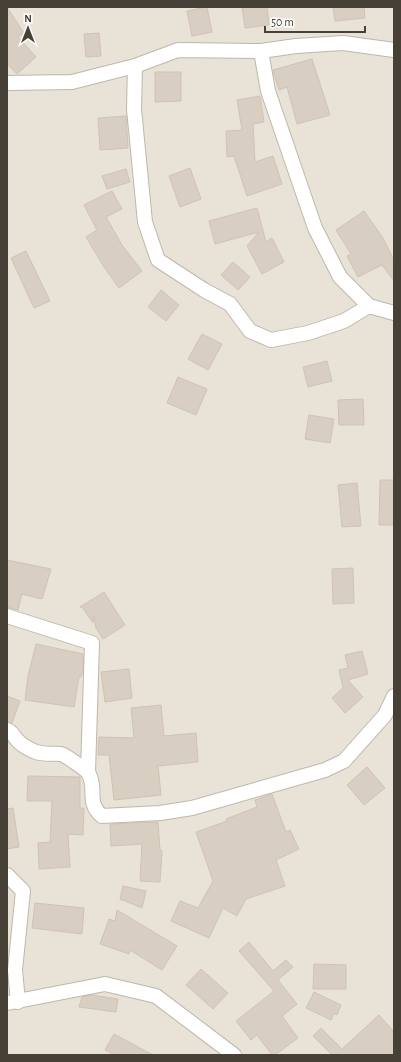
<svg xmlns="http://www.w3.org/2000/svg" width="401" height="1062" font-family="'Alegreya Sans',sans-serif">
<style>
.residential{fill:#e8e2d7}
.building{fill:#d8cec2;stroke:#d0c3b2}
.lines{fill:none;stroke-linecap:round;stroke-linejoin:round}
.minor-casing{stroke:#bfb7ac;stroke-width:16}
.minor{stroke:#fff;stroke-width:14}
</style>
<rect width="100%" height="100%" fill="#f4f0e9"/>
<!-- residential -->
<rect class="residential" x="7" y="7" width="387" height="1048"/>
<!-- building -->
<g class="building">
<path d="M7 7 24 33 18 37 36 57 17 74 7 64Z"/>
<path d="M207 7 212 32 192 36 187 11Z"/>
<path d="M242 7H267L269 25 245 28Z"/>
<path d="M333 7H364L365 18 335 21Z"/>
<path d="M99 33 101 56 86 57 84 34Z"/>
<path d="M312 59 330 115 297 124 287 87 279 90 273 70Z"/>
<path d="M155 72H181V101L155 102Z"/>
<path d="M260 96 264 122 253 124 255 162 273 156 282 184 247 196 234 156 227 157 226 131 242 130 237 100Z"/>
<path d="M126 116 128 148 100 150 98 118Z"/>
<path d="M190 168 201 199 180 207 169 176Z"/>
<path d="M126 169 130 182 107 189 102 176Z"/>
<path d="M112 191 122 209 106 217 122 245 142 271 119 288 104 267 86 237 97 230 84 205Z"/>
<path d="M257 208 266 242 272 238 284 262 262 274 247 246 259 232 215 244 209 221Z"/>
<path d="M364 211 383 238 394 260V281L382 265 358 277 347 256 351 254 336 230Z"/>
<path d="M26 251 50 301 34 308 11 258Z"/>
<path d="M233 262 250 277 238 290 221 275Z"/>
<path d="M161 290 179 305 166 321 148 307Z"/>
<path d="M202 334 222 344 208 370 188 359Z"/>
<path d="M327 361 332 381 308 387 303 367Z"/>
<path d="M178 377 207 389 196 415 167 403Z"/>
<path d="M363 399 364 425H339L338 400Z"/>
<path d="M309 415 334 419 330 443 305 439Z"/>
<path d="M380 480H394V525H379Z"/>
<path d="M357 483 361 526 342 527 338 485Z"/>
<path d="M7 560 51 569 42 599 22 594 18 610 7 607Z"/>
<path d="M353 568 354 603 333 604 332 569Z"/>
<path d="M104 592 125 625 103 639 96 628 94 616 93 623 82 607H80Z"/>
<path d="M36 644 83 654V671L81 677H79L74 707 25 700 28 676Z"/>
<path d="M362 651 368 674 348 680 363 697 345 713 332 698 343 688 339 670 348 668 345 655Z"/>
<path d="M129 669 132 698 105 702 101 672Z"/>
<path d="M7 696 20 701 12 723 7 722Z"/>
<path d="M161 705 164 736 196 733 198 762 158 766 161 795 114 800 109 755H98L99 737 134 738 131 708Z"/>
<path d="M367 767 385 788 364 805 347 785Z"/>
<path d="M28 776 80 777V808H84L83 835 68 834 70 867 39 869 38 843 50 842 52 801H27Z"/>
<path d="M272 794 286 832 290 830 299 849 276 860 285 886 246 899 237 916 223 908 209 938 171 921 180 901 198 908 213 881 196 832 227 821 226 819 257 807 255 800Z"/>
<path d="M13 808 19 847 7 849V809Z"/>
<path d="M158 822 160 850 162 851 160 882 140 881 142 844 111 846 110 824Z"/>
<path d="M123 886 146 891 142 908 120 899Z"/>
<path d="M35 903 84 908 82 934 32 928Z"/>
<path d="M117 910 177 946 162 970 130 950 129 954 100 944 109 919 115 921Z"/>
<path d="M249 942 273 971 286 960 293 967 278 980 297 1004 282 1016 298 1038 275 1055H272L257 1035 251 1040 236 1021 274 991 239 951Z"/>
<path d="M314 964 346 965V989H313Z"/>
<path d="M201 969 228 993 213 1009 186 985Z"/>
<path d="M314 992 341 1005 337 1015 334 1013 331 1020 306 1008Z"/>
<path d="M91 995 118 999 116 1012 79 1007 82 997Z"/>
<path d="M379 1015 394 1032V1055H332L313 1036 321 1028 342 1049Z"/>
<path d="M114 1034 153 1055H115L105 1050Z"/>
</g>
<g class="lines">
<defs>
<g id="minor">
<path d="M394 50 343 43 296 46 261 51 268 91 315 228 340 277 369 306 394 313"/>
<path d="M135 66 134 109 145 222 158 260 204 290 230 304 250 331 271 340 308 333 344 321 369 306"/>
<path d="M7 83 72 82 135 66 178 50 261 51"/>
<path d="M7 616 92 643 88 772"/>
<path d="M7 730C13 732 13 736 18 741 22 745 31 750 36 752 45 755 53 753 61 754 65 755 87 770 89 774 97 790 86 803 102 816L160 813 192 808 325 770 344 761 385 715 394 696"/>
<path d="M7 875 23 891 15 970 18 1002"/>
<path d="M7 1003 105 984 156 996 234 1055"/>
</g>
</defs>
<!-- minor casing -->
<use href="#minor" class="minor-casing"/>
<!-- minor -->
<use href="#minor" class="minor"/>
</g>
<!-- border -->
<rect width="401" height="1062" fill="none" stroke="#474037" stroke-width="16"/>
<!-- north arrow -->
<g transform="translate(28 28)" stroke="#ffffff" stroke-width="3" paint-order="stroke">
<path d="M0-3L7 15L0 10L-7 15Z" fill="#474037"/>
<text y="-6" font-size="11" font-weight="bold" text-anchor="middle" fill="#474037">N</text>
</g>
<!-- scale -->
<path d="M265 26v6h100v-6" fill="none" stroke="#474037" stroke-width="2"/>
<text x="271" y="26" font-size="12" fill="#474037" stroke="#ffffff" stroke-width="3" paint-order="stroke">50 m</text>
</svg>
